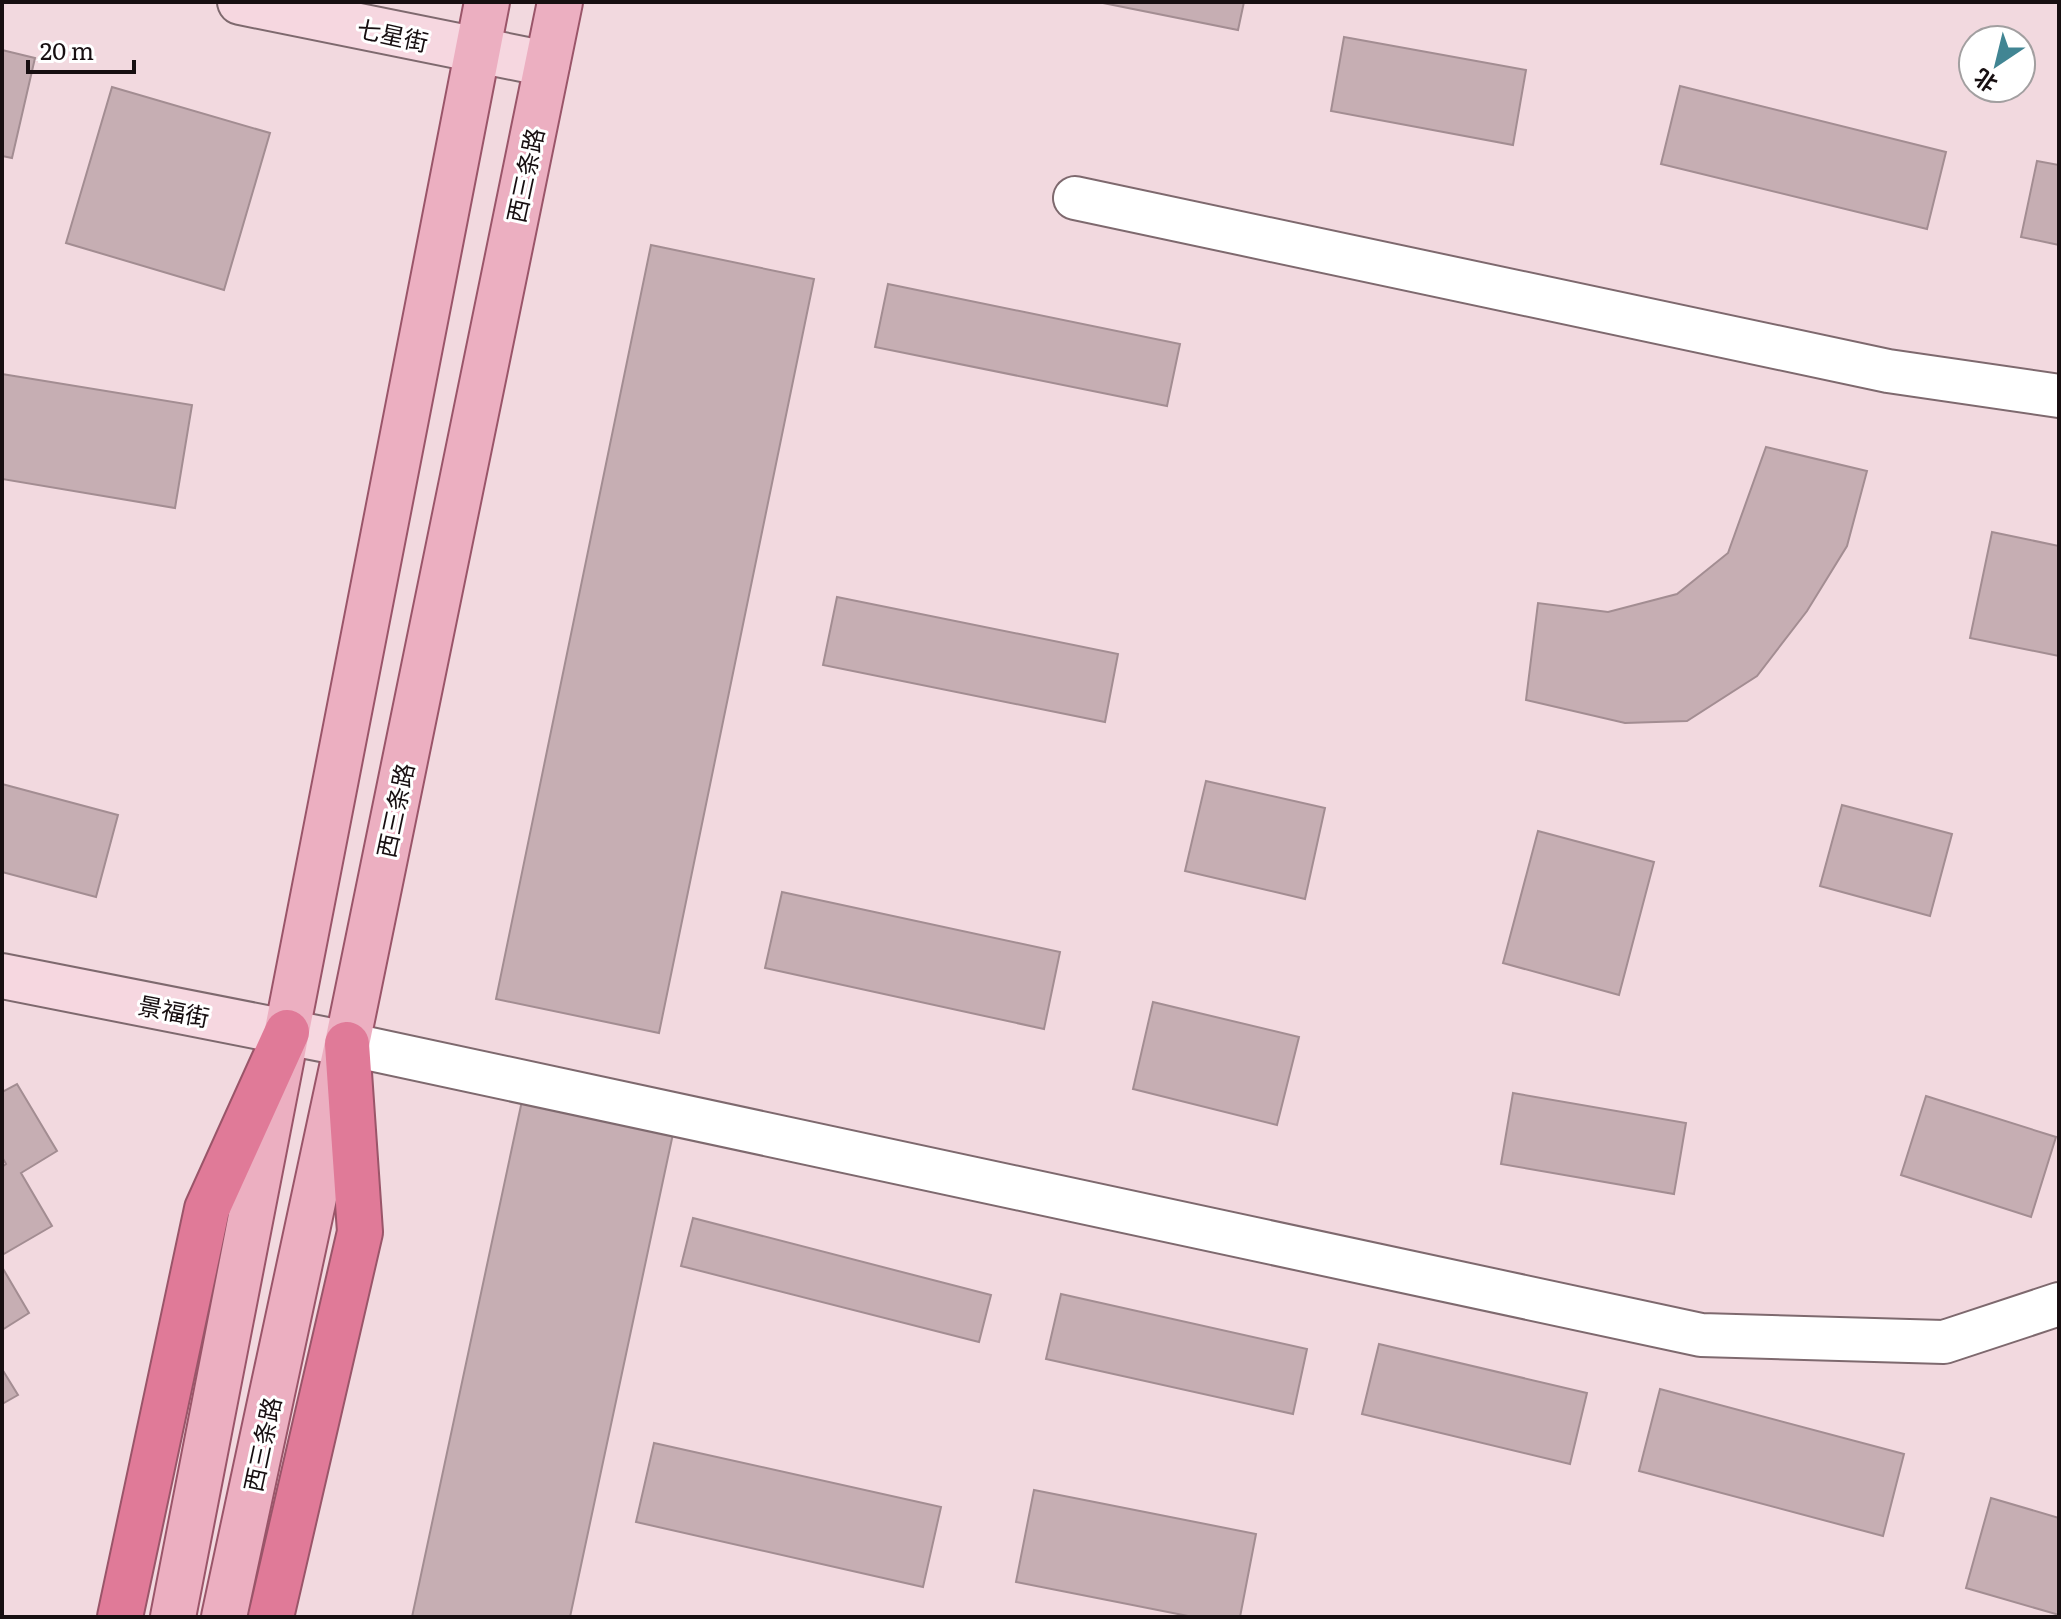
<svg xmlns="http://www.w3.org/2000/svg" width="2061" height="1619" font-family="Literata,'Noto Sans SC',serif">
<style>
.building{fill:#c6aeb3;stroke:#a38d92;stroke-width:2}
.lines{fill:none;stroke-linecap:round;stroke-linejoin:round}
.street-casing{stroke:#7e696e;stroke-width:46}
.secondary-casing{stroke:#7e696e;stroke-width:48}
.primary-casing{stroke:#9a5569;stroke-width:48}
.highway-casing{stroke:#9a5569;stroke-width:48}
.street{stroke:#fff;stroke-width:42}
.secondary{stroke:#f6d7e0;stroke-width:44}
.primary{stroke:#ecafc1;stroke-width:44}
.highway{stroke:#e07a98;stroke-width:44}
.labels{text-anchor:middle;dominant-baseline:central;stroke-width:6;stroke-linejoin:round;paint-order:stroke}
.street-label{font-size:24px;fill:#170f11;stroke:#fff}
</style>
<rect width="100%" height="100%" fill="#f2d9df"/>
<!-- building -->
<g class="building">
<path d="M1098 2H1244L1238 30Z"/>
<path d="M1344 37 1526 70 1513 145 1331 111Z"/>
<path d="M2 50 35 58 12 158 2 156Z"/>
<path d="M1680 86 1946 152 1927 229 1661 164Z"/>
<path d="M112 87 270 133 224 290 66 243Z"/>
<path d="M2037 161 2059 165V245L2021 237Z"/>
<path d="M651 245 814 279 659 1033 496 999Z"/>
<path d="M888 284 1180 344 1167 406 875 347Z"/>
<path d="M2 374 192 405 175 508 2 479Z"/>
<path d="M1766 447 1867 471 1847 546 1807 611 1757 676 1687 721 1625 723 1526 700 1538 603 1608 612 1677 594 1728 553Z"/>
<path d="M1992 532 2059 546V656L1970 638Z"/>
<path d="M837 597 1118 654 1105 722 823 665Z"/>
<path d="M1206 781 1325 808 1305 899 1185 871Z"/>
<path d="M2 784 118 815 96 897 2 872Z"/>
<path d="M1842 805 1952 834 1930 916 1820 886Z"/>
<path d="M1538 831 1654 862 1619 995 1503 963Z"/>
<path d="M782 892 1060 952 1044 1029 765 968Z"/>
<path d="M1153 1002 1299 1037 1277 1125 1133 1089Z"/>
<path d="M17 1084 57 1151 21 1173 52 1226 2 1255V1167L6 1164 2 1157V1092Z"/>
<path d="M1513 1093 1686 1123 1674 1194 1501 1164Z"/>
<path d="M523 1096 674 1129 570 1617H412Z"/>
<path d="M1926 1096 2056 1137 2031 1217 1901 1175Z"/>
<path d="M693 1218 991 1295 979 1342 681 1266Z"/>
<path d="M2 1267 29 1313 2 1330Z"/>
<path d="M1061 1294 1307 1349 1293 1414 1046 1359Z"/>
<path d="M1379 1344 1587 1393 1570 1464 1362 1414Z"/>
<path d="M2 1369 18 1395 2 1404Z"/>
<path d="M1660 1389 1904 1454 1883 1536 1639 1471Z"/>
<path d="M654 1443 941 1507 923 1587 636 1522Z"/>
<path d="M1034 1490 1256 1534 1240 1617H1193L1016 1582Z"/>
<path d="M1991 1498 2059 1518V1615L1966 1588Z"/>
</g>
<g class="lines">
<defs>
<g id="street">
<path d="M1075 198 1888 371 2059 396"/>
<path d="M347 1044 1701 1335 1944 1342 2059 1304"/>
</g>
<g id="secondary">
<path d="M240 2 547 64"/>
<path d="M2 976 347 1044"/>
</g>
<g id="primary">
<path d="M173 1617 487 2"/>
<path d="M224 1617 347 1044 560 2"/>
</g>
<g id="highway">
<path d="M120 1617 207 1209 287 1032"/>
<path d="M271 1617 360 1232 347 1044"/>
</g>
</defs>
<!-- street casing -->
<use href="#street" class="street-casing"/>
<!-- secondary casing -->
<use href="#secondary" class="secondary-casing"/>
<!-- primary casing -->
<use href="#primary" class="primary-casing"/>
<!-- highway casing -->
<use href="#highway" class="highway-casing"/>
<!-- street -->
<use href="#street" class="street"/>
<!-- secondary -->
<use href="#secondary" class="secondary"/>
<!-- primary -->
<use href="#primary" class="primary"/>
<!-- highway -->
<use href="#highway" class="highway"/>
</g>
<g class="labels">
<!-- street labels -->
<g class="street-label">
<text transform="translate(393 34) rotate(12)">七星街</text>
<text transform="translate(524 175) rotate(-78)">西三条路</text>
<text transform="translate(394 810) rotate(-78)">西三条路</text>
<text transform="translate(174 1010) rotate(11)">景福街</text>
<text transform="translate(261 1444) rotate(-78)">西三条路</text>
</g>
</g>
<!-- border -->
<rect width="2061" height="1619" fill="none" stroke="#170f11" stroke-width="8"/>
<!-- north arrow -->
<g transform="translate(1997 64) rotate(215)"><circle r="38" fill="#ffffff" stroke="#a29fa0" stroke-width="2"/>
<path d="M0-6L14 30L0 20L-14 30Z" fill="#418593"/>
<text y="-12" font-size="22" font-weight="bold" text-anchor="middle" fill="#170f11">北</text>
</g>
<!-- scale -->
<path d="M28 60v12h106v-12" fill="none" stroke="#170f11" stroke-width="4"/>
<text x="40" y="60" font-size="24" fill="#170f11" stroke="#ffffff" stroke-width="6" paint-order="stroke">20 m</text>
</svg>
